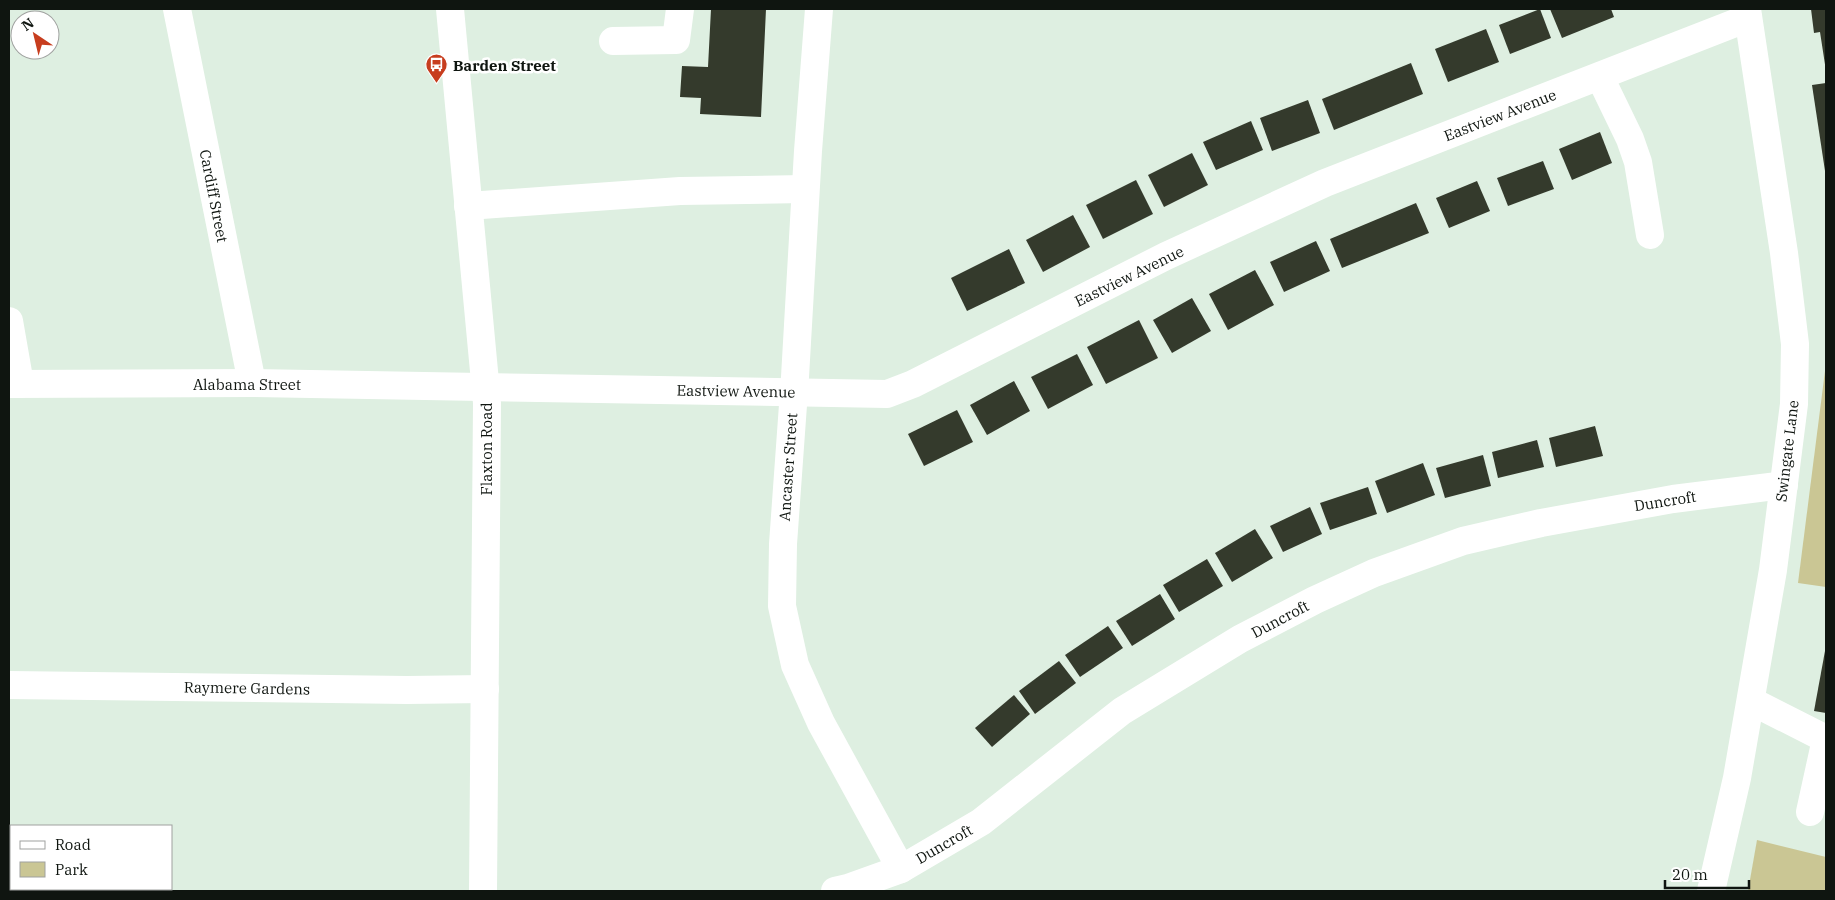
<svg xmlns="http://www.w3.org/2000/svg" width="1835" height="900" font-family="'IBM Plex Serif',serif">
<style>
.green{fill:#cac694}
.building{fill:#343a2c}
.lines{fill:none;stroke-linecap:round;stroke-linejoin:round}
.minor{stroke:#fff;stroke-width:28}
.labels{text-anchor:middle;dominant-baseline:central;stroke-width:5;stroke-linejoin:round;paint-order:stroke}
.poi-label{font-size:15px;font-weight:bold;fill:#0f1510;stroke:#fff;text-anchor:start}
.street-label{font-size:15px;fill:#0f1510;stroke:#fff}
</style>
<rect width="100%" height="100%" fill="#deefe1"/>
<!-- green -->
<g class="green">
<path d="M1826 363V587L1798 583Z"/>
<path d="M1757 840 1826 857V891H1748Z"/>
</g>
<!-- building -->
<g class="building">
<path d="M711 9H766L761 117 700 114 701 98 680 97 682 66 708 67Z"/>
<path d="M1540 9 1551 38 1510 54 1499 25Z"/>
<path d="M1550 9H1611L1614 17 1562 38Z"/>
<path d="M1811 9H1826V71L1820 32 1814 33Z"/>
<path d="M1486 29 1499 62 1448 82 1435 49Z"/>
<path d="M1411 63 1423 94 1334 130 1322 99Z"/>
<path d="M1826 83V171H1825L1812 85Z"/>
<path d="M1308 100 1320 133 1272 151 1260 118Z"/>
<path d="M1251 121 1263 150 1216 170 1203 142Z"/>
<path d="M1600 132 1612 163 1572 180 1559 149Z"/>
<path d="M1192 153 1208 185 1164 207 1148 175Z"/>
<path d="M1543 161 1554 189 1508 206 1497 178Z"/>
<path d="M1136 180 1153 214 1103 239 1086 205Z"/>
<path d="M1477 181 1490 211 1449 228 1436 198Z"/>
<path d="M1416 203 1429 233 1342 268 1330 239Z"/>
<path d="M1073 215 1090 247 1043 272 1026 240Z"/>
<path d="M1316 241 1330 271 1284 292 1270 262Z"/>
<path d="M1009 249 1025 283 967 311 951 278Z"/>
<path d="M1255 270 1274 305 1228 330 1209 294Z"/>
<path d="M1192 298 1211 331 1172 353 1153 320Z"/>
<path d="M1139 320 1158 358 1106 384 1087 347Z"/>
<path d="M1077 354 1093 385 1048 409 1031 377Z"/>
<path d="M1014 381 1030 411 987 435 970 405Z"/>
<path d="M957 410 973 442 924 466 908 434Z"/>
<path d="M1595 426 1603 456 1556 467 1549 438Z"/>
<path d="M1537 440 1544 467 1498 478 1492 452Z"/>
<path d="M1483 455 1491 486 1445 498 1436 468Z"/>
<path d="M1423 463 1435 495 1387 513 1375 481Z"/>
<path d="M1368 487 1377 514 1330 530 1320 503Z"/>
<path d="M1310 507 1322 534 1283 552 1270 526Z"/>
<path d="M1255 529 1273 558 1232 582 1215 553Z"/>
<path d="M1207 559 1223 586 1179 612 1163 585Z"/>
<path d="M1160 594 1175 619 1132 646 1116 621Z"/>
<path d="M1108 626 1123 648 1080 677 1065 655Z"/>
<path d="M1825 651H1826V713L1814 711Z"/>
<path d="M1059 661 1076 683 1035 714 1019 691Z"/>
<path d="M1014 695 1030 714 992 747 975 728Z"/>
</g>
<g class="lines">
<!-- minor -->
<g class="minor">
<path d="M177 9 252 383"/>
<path d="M450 9 487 403 483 891"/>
<path d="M819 9 808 151 795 377 783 544 782 606 795 665 821 723 901 869"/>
<path d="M613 41 676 40 680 9"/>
<path d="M1600 77 1630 139 1638 162 1650 235"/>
<path d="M468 206 680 191 805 189"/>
<path d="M9 321 20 384"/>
<path d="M9 384 252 383 887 394 913 384 1166 256 1325 183 1748 18"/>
<path d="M9 685 407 690 485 689"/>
<path d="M1751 701 1826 739 1810 812"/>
<path d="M835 891 848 888 901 869 981 822 1122 711 1240 639 1315 600 1374 573 1463 541 1541 523 1673 499 1784 485"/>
<path d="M1711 891 1737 778 1773 570 1794 404 1795 344 1784 253 1747 9"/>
</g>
</g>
<!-- icons -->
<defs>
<symbol id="bus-pin" viewBox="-11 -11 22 30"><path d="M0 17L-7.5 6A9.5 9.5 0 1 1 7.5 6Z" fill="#c73d1e" stroke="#fff"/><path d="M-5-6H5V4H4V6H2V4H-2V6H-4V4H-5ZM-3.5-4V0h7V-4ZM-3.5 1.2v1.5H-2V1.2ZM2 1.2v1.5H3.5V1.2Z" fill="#fff"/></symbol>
</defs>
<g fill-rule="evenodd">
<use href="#bus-pin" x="424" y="52" width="25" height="34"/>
</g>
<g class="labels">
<!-- poi labels -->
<g class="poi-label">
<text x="453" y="65">Barden Street</text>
</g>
<!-- street labels -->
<g class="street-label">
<text transform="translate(1500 115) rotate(-21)">Eastview Avenue</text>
<text transform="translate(214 196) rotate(79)">Cardiff Street</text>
<text transform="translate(1129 276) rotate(-26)">Eastview Avenue</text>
<text x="247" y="384">Alabama Street</text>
<text transform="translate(736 391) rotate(1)">Eastview Avenue</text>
<text transform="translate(486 449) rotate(-90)">Flaxton Road</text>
<text transform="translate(1787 451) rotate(-83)">Swingate Lane</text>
<text transform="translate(788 467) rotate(-86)">Ancaster Street</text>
<text transform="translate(1665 501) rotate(-9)">Duncroft</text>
<text transform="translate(1280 619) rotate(-28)">Duncroft</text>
<text transform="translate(247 688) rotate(1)">Raymere Gardens</text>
<text transform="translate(944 844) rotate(-30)">Duncroft</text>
</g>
</g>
<!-- border -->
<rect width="1835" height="900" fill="none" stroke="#0f1510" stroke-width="20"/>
<!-- legend -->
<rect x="10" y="825" width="162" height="65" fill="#ffffff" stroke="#9fa19f"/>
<rect x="20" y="841" width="25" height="8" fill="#ffffff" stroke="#9fa19f"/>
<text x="55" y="850" font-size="15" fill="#0f1510">Road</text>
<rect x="20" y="862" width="25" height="15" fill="#cac694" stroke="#9fa19f"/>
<text x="55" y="875" font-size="15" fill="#0f1510">Park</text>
<!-- north arrow -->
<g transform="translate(35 35) rotate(325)"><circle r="24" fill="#ffffff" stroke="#9fa19f"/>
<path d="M0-4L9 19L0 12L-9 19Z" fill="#c73d1e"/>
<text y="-8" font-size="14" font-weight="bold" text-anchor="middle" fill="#0f1510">N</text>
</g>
<!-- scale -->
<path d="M1665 880v8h84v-8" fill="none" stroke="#0f1510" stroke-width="2.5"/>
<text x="1672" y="880" font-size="15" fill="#0f1510" stroke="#ffffff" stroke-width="4" paint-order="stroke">20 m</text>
</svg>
